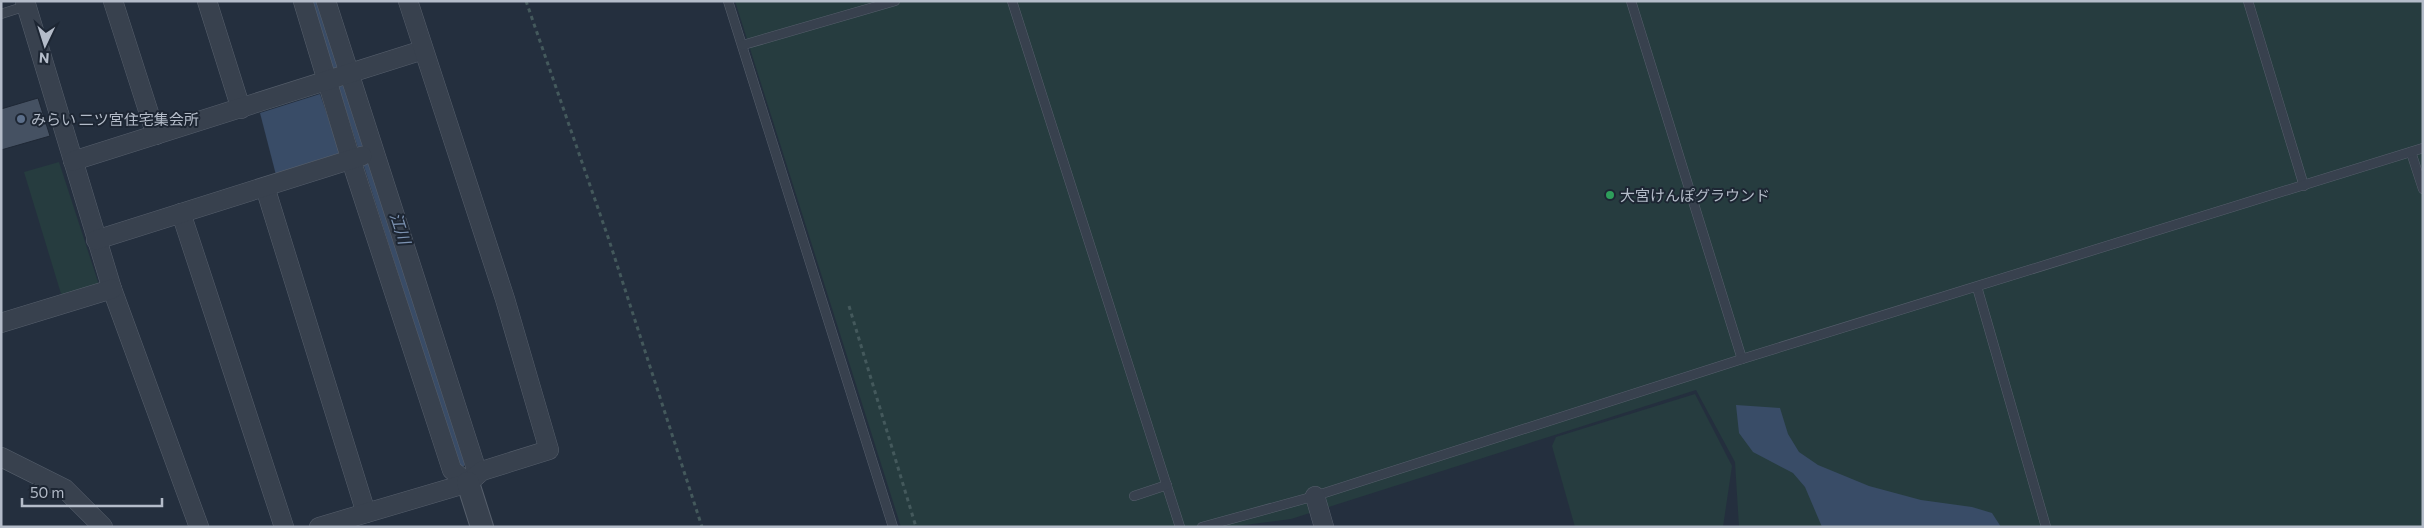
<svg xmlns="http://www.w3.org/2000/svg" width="2424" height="528" font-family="Commissioner,'Noto Sans JP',sans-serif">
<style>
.green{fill:#263c3f}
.water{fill:#394c67}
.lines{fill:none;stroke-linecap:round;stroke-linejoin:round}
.stream{stroke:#394c67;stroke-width:5.5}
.building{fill:#455162;stroke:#1f2835}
.service-casing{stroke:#565f6c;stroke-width:10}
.minor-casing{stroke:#565f6c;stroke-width:20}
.tertiary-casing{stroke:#565f6c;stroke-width:24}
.path{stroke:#44595c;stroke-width:3;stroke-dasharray:4 4;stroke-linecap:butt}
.service{stroke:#38414e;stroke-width:9}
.minor{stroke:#38414e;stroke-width:19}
.tertiary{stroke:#38414e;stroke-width:22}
.service-dot{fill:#5c6f8a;stroke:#1d2633;stroke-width:2}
.leisure-dot{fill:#2e9e5b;stroke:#1d2633;stroke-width:2}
.labels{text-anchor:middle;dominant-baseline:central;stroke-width:4;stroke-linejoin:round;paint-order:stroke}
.poi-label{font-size:15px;fill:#b4bcc9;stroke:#1d2633;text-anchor:start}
.water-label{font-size:16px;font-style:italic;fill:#7c92b1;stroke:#1d2633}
</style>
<rect width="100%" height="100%" fill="#242f3e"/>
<!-- green -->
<g class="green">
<path d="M735 1H2423V527H1739L1735 462 1696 390 1291 519 1229 527H901Z"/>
<path d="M59 162 99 285 62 297 24 172Z"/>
<path d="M1695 394 1732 466 1723 527H1575L1552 446 1556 437Z"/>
</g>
<!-- water -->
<g class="water">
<path d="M320 94 341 156 276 175 260 113Z"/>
<path d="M1736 405 1780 408 1788 434 1799 452 1818 465 1869 486 1921 500 1972 507 1992 513 2001 527H1822L1805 487 1793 473 1753 452 1739 433Z"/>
</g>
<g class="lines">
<!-- stream -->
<path class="stream" d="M314 1 462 464"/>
</g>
<!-- building -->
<path class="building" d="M38 98 50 136 1 150V109Z"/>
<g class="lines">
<defs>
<g id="service">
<path d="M728 1 893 527"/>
<path d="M1012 1 1180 527"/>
<path d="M1631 1 1742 359"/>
<path d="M2248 1 2304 186"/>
<path d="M1 14 26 6"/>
<path d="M743 45 895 1"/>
<path d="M2411 152 2423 189"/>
<path d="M1977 287 2046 527"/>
<path d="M1134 496 1167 485"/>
<path d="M1202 527 1315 496 1742 359 2423 148"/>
</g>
<g id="minor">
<path d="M25 1 112 289 199 527"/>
<path d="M113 1 156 135"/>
<path d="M207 1 241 109"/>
<path d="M303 1 351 160 452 470 468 483"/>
<path d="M326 1 475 465 476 476"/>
<path d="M73 161 423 50"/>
<path d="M265 187 366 513"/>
<path d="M181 213 284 527"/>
<path d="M96 240 362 156"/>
<path d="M1 323 112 289"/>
<path d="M1 457 65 489 103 527"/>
<path d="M1315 496 1324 527"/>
<path d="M319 527 468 483 482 471 549 450 505 299 408 1"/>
</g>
<path id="tertiary" d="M468 483 482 527"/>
</defs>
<!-- service casing -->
<use href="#service" class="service-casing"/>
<!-- minor casing -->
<use href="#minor" class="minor-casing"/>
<!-- tertiary casing -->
<use href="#tertiary" class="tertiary-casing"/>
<!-- path -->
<g class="path">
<path d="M526 1 609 240 702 527"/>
<path d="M849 306 916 527"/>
</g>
<!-- service -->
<use href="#service" class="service"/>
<!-- minor -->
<use href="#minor" class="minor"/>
<!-- tertiary -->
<use href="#tertiary" class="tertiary"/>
</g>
<!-- markers -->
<circle class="service-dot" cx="21" cy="119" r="5"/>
<circle class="leisure-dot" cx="1610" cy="195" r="5"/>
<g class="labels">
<!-- poi labels -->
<g class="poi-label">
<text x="31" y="119">みらい 二ツ宮住宅集会所</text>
<text x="1620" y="195">大宮けんぽグラウンド</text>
</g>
<!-- water labels -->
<g class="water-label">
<text transform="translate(401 228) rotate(72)">江川</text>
</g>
</g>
<!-- border -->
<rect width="2424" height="528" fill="none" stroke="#b4bcc9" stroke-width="5"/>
<!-- north arrow -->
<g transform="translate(45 45) rotate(184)" stroke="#1d2633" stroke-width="4" paint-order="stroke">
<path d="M0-4L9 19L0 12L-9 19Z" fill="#b4bcc9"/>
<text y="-8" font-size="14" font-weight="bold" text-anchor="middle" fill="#b4bcc9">N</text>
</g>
<!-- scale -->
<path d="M22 498v8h140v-8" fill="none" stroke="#b4bcc9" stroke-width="2.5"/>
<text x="30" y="498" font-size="15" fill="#b4bcc9" stroke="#1d2633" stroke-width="4" paint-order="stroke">50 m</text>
</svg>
